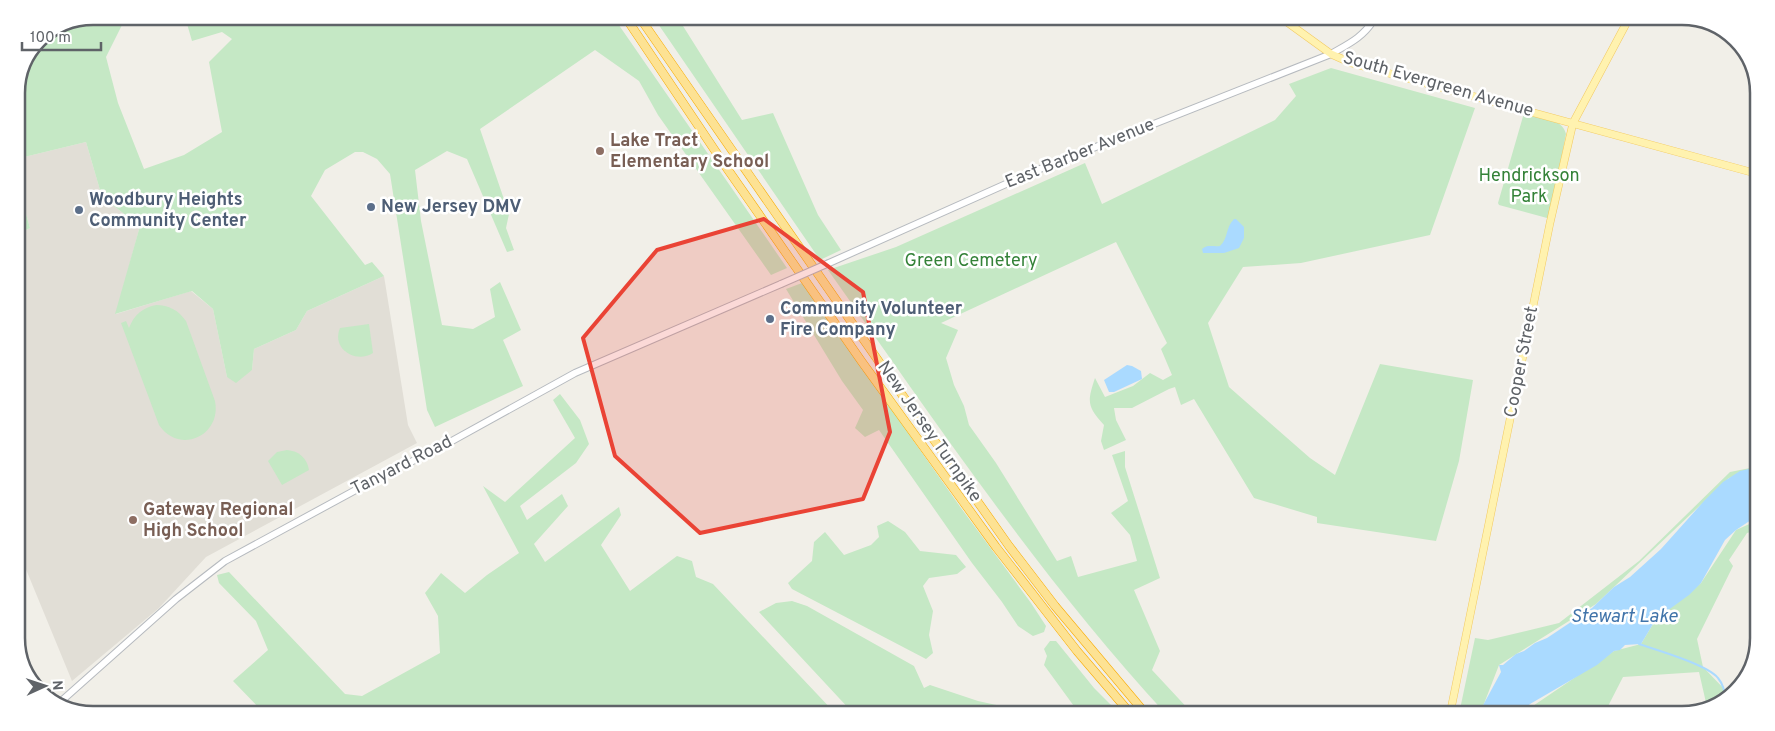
<svg xmlns="http://www.w3.org/2000/svg" width="1775" height="731" font-family="Overpass,sans-serif">
<style>
.education{fill:#e1ded6}
.green{fill:#c5e8c5}
.water{fill:#aadaff}
.lines{fill:none;stroke-linecap:round;stroke-linejoin:round}
.stream{stroke:#aadaff;stroke-width:2}
.secondary-casing{stroke:#b6babf;stroke-width:8}
.primary-casing{stroke:#f2c960;stroke-width:8}
.highway-casing{stroke:#f9ab00;stroke-width:9}
.secondary{stroke:#fff;stroke-width:6}
.primary{stroke:#fff2af;stroke-width:7}
.highway{stroke:#fde293;stroke-width:8}
.secondary-bridge-casing{stroke:#b6babf;stroke-width:8;stroke-linecap:butt}
.secondary-bridge{stroke:#fff;stroke-width:6}
.marked{fill:#ea4335;fill-opacity:0.2;stroke:#ea4335;stroke-width:4;stroke-linejoin:round}
.education-dot{fill:#8d6e63;stroke:#fff;stroke-width:2}
.service-dot{fill:#5c6f8a;stroke:#fff;stroke-width:2}
.labels{text-anchor:middle;dominant-baseline:central;stroke-width:5;stroke-linejoin:round;paint-order:stroke}
.street-label{font-size:18px;fill:#5f6368;stroke:#fff}
.education-label{font-size:18px;font-weight:bold;fill:#785e54;stroke:#fff;text-anchor:start}
.park-label{font-size:18px;fill:#348238;stroke:#fff}
.service-label{font-size:18px;font-weight:bold;fill:#4e5e75;stroke:#fff;text-anchor:start}
.water-label{font-size:19px;font-style:italic;fill:#4174aa;stroke:#fff}
.rim{fill:none;stroke:#5f6368;stroke-width:2.5}
</style>
<rect width="100%" height="100%" fill="#f1efe8"/>
<!-- education -->
<path class="education" d="M86 142 102 197 140 226 116 314 191 291 213 309 227 377 252 370 254 349 296 330 307 311 384 276 408 425 417 443 206 557 159 608 72 681 16 545V235L30 228 16 179V159Z"/>
<!-- green -->
<g class="green">
<path d="M93 16H134L136 24 122 25 106 57 118 103 144 169 184 155 222 132 209 62 232 39 222 32 192 41 185 17 614 18 787 268 771 275 658 115 639 81 595 50 480 129 509 214 506 228 514 250 507 252 467 159 447 151 415 170 421 221 442 325 473 329 495 317 490 289 500 282 521 330 503 340 523 386 435 427 427 410 390 174 377 159 363 152H355L325 170 311 196 365 265 372 262 384 276 307 311 296 330 254 349 252 370 236 383 227 377 213 309 192 291 115 314 140 226 102 197 86 142 16 159V88L39 39Z"/>
<path d="M654 18H678L742 120 773 113 818 215 841 250 820 260Z"/>
<path d="M1331 68 1475 108 1430 235 1301 263 1243 267 1208 323 1229 387 1310 458 1335 475 1380 364 1473 380 1459 461 1436 541 1317 523V517L1254 498 1194 399 1181 405 1175 387 1169 389 1132 408H1114L1116 420 1126 440 1104 450 1101 441 1104 425C1087 406 1087 402 1095 378L1105 397 1133 386 1150 373 1163 380 1172 375 1161 349 1167 343 1116 242 941 323 958 330 946 358 954 385 964 406 969 425 996 463 1057 561 1071 556 1078 577 1137 561 1130 535 1111 513 1128 501 1112 455 1125 451V467L1160 578 1134 590 1160 651 1152 670 1192 713H1165C1039 576 935 421 828 270L896 247 1085 163 1102 204 1275 120 1296 96 1289 84Z"/>
<path d="M1524 113C1538 117 1563 118 1566 134L1550 217 1547 218 1499 205 1498 203Z"/>
<path d="M16 179 30 228 16 235Z"/>
<path d="M802 283 961 508 1031 603 1046 626 1044 632 1033 636 1018 626 1002 602 972 563 879 430 865 437 855 428 863 410 842 381 786 289Z"/>
<path d="M156 305C169 305 178 310 186 321L215 401C222 436 179 455 159 425L121 323 126 321 129 328C134 315 142 308 156 305Z"/>
<path d="M369 324 373 353C356 364 331 349 340 328Z"/>
<path d="M560 394 580 420 589 444 576 463 520 506 527 520 562 494 568 506 534 544 545 562 619 507 621 515 601 545 630 591 677 556 692 561 696 577 713 584 834 712 261 710 233 681 268 650 256 621 219 583 217 575 229 572 345 694 362 696 440 653 438 616 425 593 441 573 465 593 487 575 519 553 483 486 505 502 575 438 553 400Z"/>
<path d="M287 450C299 451 307 458 309 470L282 485 268 461 277 452Z"/>
<path d="M1755 467V472L1729 478 1596 604 1499 665 1480 714H1459L1475 638 1488 640 1559 623 1639 561 1730 472Z"/>
<path d="M888 521 905 532 920 551 956 555 966 567 957 574 929 578 923 586 933 611 929 635 933 653 926 659 792 589 788 583 812 561 814 542 825 532 844 555 871 545 879 537 877 526Z"/>
<path d="M1754 522V531L1747 533 1729 560 1733 566 1697 639 1703 667 1730 695 1725 702 1707 707 1699 672 1623 677 1604 714H1521L1614 651 1641 644 1656 619 1701 583 1736 530Z"/>
<path d="M792 601 807 606 914 666 924 688 930 685 978 701 1028 712H852L759 612 776 603Z"/>
<path d="M1050 641H1056L1094 688 1119 713H1079L1044 665 1047 656 1044 649Z"/>
</g>
<!-- water -->
<g class="water">
<path d="M1234 219H1236L1244 227V238L1239 248 1224 253H1203L1202 249C1208 244 1212 247 1220 246 1229 237 1225 228 1234 219Z"/>
<path d="M1127 365 1132 366 1141 371 1142 379 1114 392H1109L1104 380Z"/>
<path d="M1749 469 1755 470 1754 518 1736 530 1725 540 1701 583 1689 595 1656 619 1641 644 1625 645 1620 650 1614 651 1597 665 1530 704 1519 714H1480L1481 709 1501 672 1499 665H1503L1516 654 1524 651 1535 643 1547 638 1592 608 1614 587 1630 577 1661 549 1704 501 1723 482 1740 471Z"/>
</g>
<g class="lines">
<!-- stream -->
<g class="stream">
<path d="M102 16 116 19 139 20"/>
<path d="M1639 644C1657 650 1708 665 1718 678 1723 684 1725 692 1726 700"/>
<path d="M861 712H877"/>
</g>
<defs>
<g id="secondary">
<path d="M829 263 1035 171 1331 54C1348 44 1362 38 1373 21"/>
<path d="M58 704 176 599 225 561 387 473 432 452 575 373 781 284"/>
</g>
<g id="primary">
<path d="M1284 20 1331 54 1351 63 1758 174"/>
<path d="M1450 714 1550 223 1573 123 1627 22"/>
</g>
<g id="highway">
<path d="M626 18 726 167 862 362 996 547 1077 651 1130 713"/>
<path d="M640 18 898 389 1009 546 1055 606 1145 713"/>
</g>
</defs>
<!-- secondary casing -->
<use href="#secondary" class="secondary-casing"/>
<!-- primary casing -->
<use href="#primary" class="primary-casing"/>
<!-- highway casing -->
<use href="#highway" class="highway-casing"/>
<!-- secondary -->
<use href="#secondary" class="secondary"/>
<!-- primary -->
<use href="#primary" class="primary"/>
<!-- highway -->
<use href="#highway" class="highway"/>
<defs>
<path id="secondary-bridge" d="M781 284 829 263"/>
</defs>
<!-- secondary-bridge casing -->
<use href="#secondary-bridge" class="secondary-bridge-casing"/>
<!-- secondary-bridge -->
<use href="#secondary-bridge" class="secondary-bridge"/>
</g>
<!-- marked area -->
<path class="marked" d="M764 219 863 292 890 432 863 499 700 533 615 456 583 338 657 250Z"/>
<!-- markers -->
<g class="education-dot">
<circle cx="600" cy="151" r="5"/>
<circle cx="133" cy="520" r="5"/>
</g>
<g class="service-dot">
<circle cx="371" cy="207" r="5"/>
<circle cx="79" cy="210" r="5"/>
<circle cx="770" cy="319" r="5"/>
</g>
<g class="labels">
<!-- street labels -->
<g class="street-label">
<text transform="translate(1438 85) rotate(16)">South Evergreen Avenue</text>
<text transform="translate(1080 154) rotate(-22)">East Barber Avenue</text>
<text transform="translate(1522 362) rotate(-79)">Cooper Street</text>
<text transform="translate(929 432) rotate(55)">New Jersey Turnpike</text>
<text transform="translate(402 466) rotate(-27)">Tanyard Road</text>
</g>
<!-- education labels -->
<g class="education-label">
<text x="610" y="141">Lake Tract<tspan x="610" dy="21">Elementary School</tspan></text>
<text x="143" y="510">Gateway Regional<tspan x="143" dy="21">High School</tspan></text>
</g>
<!-- park labels -->
<g class="park-label">
<text x="1529" y="176">Hendrickson<tspan x="1529" dy="21">Park</tspan></text>
<text x="971" y="261">Green Cemetery</text>
</g>
<!-- service labels -->
<g class="service-label">
<text x="89" y="200">Woodbury Heights<tspan x="89" dy="21">Community Center</tspan></text>
<text x="381" y="207">New Jersey DMV</text>
<text x="780" y="309">Community Volunteer<tspan x="780" dy="21">Fire Company</tspan></text>
</g>
<!-- water labels -->
<g class="water-label">
<text x="1624" y="617">Stewart Lake</text>
</g>
</g>
<!-- crop -->
<path d="M0 0H1775V731H0ZM93 25H1682A68 68 0 0 1 1750 93V638A68 68 0 0 1 1682 706H93A68 68 0 0 1 25 638V93A68 68 0 0 1 93 25Z" fill="#fff" fill-rule="evenodd"/>
<path class="rim" d="M93 25H1682A68 68 0 0 1 1750 93V638A68 68 0 0 1 1682 706H93A68 68 0 0 1 25 638V93A68 68 0 0 1 93 25Z"/>
<!-- north arrow -->
<g transform="translate(45 686) rotate(87)" stroke="#ffffff" stroke-width="4" paint-order="stroke">
<path d="M0-4L9 19L0 12L-9 19Z" fill="#5f6368"/>
<text y="-8" font-size="14" font-weight="bold" text-anchor="middle" fill="#5f6368">N</text>
</g>
<!-- scale -->
<path d="M22 42v8h79v-8" fill="none" stroke="#5f6368" stroke-width="2.5"/>
<text x="30" y="42" font-size="15" fill="#5f6368" stroke="#ffffff" stroke-width="4" paint-order="stroke">100 m</text>
</svg>
